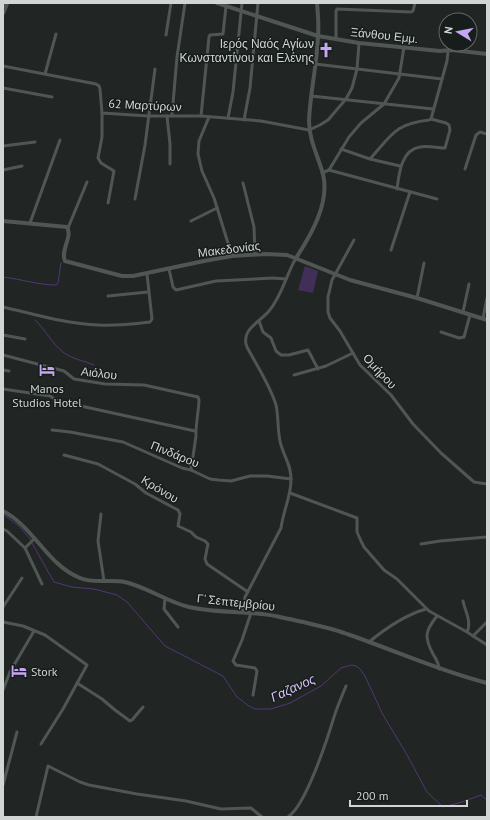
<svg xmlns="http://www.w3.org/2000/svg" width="490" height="820" font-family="'PT Sans',sans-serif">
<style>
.green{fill:#412f59}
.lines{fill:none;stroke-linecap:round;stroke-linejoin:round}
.stream{stroke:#533775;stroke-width:1}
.minor{stroke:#505654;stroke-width:3}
.tertiary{stroke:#505654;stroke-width:4}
.secondary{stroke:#505654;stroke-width:4.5}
.labels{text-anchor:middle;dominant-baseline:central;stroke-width:3;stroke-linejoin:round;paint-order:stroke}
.street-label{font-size:12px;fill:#d1d5d4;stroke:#171d1b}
.poi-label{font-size:12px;fill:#d1d5d4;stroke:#171d1b;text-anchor:end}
.water-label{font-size:13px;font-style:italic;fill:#d8c2fb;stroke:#171d1b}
</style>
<rect width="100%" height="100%" fill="#212624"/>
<!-- green -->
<path class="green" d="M305 266 318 271 313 293 298 290Z"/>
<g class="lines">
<!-- stream -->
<g class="stream">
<path d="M3 277C21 279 38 285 56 285L58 283 61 263"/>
<path d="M35 320C46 330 52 344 64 353 73 359 84 361 94 365"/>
<path d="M3 514 19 526 31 540"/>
<path d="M32 543 54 582 72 587 94 589 117 595 127 602 165 646 223 676 237 697 249 706 255 709H271L290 703 321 686 341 668 351 665 356 666 360 669 365 676 383 715 406 753 427 792 443 807 462 802 481 795 487 800"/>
</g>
<!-- minor -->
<g class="minor">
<path d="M166 35 171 3"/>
<path d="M336 39V11L337 9 411 12 413 11 415 3"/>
<path d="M315 64 442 79"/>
<path d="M3 66 96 84 99 86 100 89 102 113 148 116H201L261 121 309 130 320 125 328 120 346 99 352 88 357 69 359 43"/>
<path d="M45 74 56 34"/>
<path d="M3 88 52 97"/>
<path d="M311 96 433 109"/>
<path d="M102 113V137L98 158 101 163 114 171 108 203"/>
<path d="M172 115 177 57 185 3"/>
<path d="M167 116 170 144V164"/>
<path d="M201 116 209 37 210 35 223 34 226 6"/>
<path d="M209 117 199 141 198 154 202 171 214 198 232 256"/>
<path d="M228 118 233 92 242 3"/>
<path d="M431 119 447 61 448 51"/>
<path d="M244 120 250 88 258 3"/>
<path d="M3 146 35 142"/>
<path d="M341 149 370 159 400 166"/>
<path d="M370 159C392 135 394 124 429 120L431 119"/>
<path d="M465 169 476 135 480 132 487 134"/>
<path d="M3 170 22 166"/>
<path d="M329 170 437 199"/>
<path d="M322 173 329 170 349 137 361 123 384 104 399 78 404 47"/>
<path d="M243 183 254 227 255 254"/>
<path d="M397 189C399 174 401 150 420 147 428 145 437 148 445 148L450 130 449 125 446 123 431 119"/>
<path d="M135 199 145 145 155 69"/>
<path d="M191 221 217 208"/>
<path d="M30 223 60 140"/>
<path d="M68 228 87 182"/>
<path d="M354 240 332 280 328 297V312L330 318 340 331 360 365 391 395 413 424 441 453 474 482 487 484"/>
<path d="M391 250 410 192"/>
<path d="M169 269 173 287 176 290 216 281 273 278 286 279"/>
<path d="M108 296 148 292"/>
<path d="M417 298 424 263"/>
<path d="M3 307C34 314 66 324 98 325 115 326 133 324 150 322L152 319 147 274"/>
<path d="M463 312 469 284"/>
<path d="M483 318 487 298"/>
<path d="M259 321 263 332 271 338 276 351 281 355H289L308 350 318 369"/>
<path d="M441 332 459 338 464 337 470 315"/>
<path d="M3 335 25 339"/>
<path d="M3 355 64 371 74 379 105 384 144 385 198 397 199 400C199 409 195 429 196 436L191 470"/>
<path d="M3 370 9 371"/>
<path d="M294 375 326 366 353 353"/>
<path d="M3 389 50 396 58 401 195 431"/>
<path d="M52 430 70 432 123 442 182 468 191 470 210 479 218 480 231 481 250 476H267L291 479"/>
<path d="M64 455 98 464 135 484 146 493 178 510 180 514 178 526 191 532 196 537 205 541 208 544 205 559 207 564 248 592"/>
<path d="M290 493 357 518V532L361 541 364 547 384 570 397 579 429 611 467 632 487 645"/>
<path d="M101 514 98 541 104 581"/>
<path d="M3 529 7 531 25 548 42 584"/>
<path d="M421 544 440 541 487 537"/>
<path d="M25 548 35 538"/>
<path d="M165 599 164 609 178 627"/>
<path d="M463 601C465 611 472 622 467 632"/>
<path d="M3 607 22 578"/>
<path d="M242 612 245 597 281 528C283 512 291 496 291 480 291 464 285 459 281 445 277 432 279 418 276 405 270 385 257 366 247 347 240 330 260 322 269 311 282 296 286 275 296 258"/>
<path d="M251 613 242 640 233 661 236 665 255 668 257 671 253 695"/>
<path d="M437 616C425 631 424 637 433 654 436 659 439 663 439 669"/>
<path d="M3 622 23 626 45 635 87 665 63 709 41 744"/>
<path d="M473 636 487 622"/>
<path d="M369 642C386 628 405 615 426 609"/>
<path d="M77 683 102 699 115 710 130 721 132 720 143 707"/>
<path d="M3 690 10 672 34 631"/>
<path d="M3 785 17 732"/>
<path d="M36 817 48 766 80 782 89 785 137 794 186 801 221 809 251 808 262 817"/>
<path d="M288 817C306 805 327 740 334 717 337 707 342 696 346 686"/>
</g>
<!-- tertiary -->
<g class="tertiary">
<path d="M217 3 318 36 359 43 440 51 452 50 487 54"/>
<path d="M3 221 67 227C73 237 60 250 65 261L122 276H133L204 261 232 256 266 254 287 255 350 280 417 298 487 320"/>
<path d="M296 258C311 235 330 203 323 174 318 156 309 140 309 121 310 93 317 65 318 36 319 25 318 14 317 3"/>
<path d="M3 511C34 527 47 565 80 578 94 584 109 579 125 582 147 587 167 602 189 607 219 614 250 610 280 617 302 622 326 626 347 634 394 650 439 671 487 683"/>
</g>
<!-- secondary -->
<path class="secondary" d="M3 13 7 3"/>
</g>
<!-- icons -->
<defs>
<symbol id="church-bare" viewBox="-9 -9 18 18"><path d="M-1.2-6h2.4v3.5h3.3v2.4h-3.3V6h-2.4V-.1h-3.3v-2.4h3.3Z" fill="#c4a7f1" stroke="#171d1b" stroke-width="2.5" paint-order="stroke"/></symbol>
<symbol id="hotel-bare" viewBox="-9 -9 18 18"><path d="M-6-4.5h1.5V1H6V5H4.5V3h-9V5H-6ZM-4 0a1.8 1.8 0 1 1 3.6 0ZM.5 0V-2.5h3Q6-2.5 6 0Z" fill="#c4a7f1" stroke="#171d1b" stroke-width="2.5" paint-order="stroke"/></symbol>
</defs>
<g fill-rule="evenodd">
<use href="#church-bare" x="315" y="39" width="22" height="22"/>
<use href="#hotel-bare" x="36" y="359" width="22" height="22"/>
<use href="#hotel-bare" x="8" y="660" width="22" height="22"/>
</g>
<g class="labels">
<!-- street labels -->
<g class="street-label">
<text transform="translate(384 35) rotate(6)">Ξάνθου Εμμ.</text>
<text transform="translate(145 105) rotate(3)">62 Μαρτύρων</text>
<text transform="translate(229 249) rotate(-7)">Μακεδονίας</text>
<text transform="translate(380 371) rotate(47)">Ομήρου</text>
<text transform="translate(99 373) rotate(7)">Αιόλου</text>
<text transform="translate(175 454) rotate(22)">Πινδάρου</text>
<text transform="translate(160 489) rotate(31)">Κρόνου</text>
<text transform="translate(236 602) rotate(6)">Γ' Σεπτεμβρίου</text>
</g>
<!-- poi labels -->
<g class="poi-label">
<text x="314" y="43">Ιερός Ναός Αγίων<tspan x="314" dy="14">Κωνσταντίνου και Ελένης</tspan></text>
<text x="47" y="388" text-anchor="middle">Manos<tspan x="47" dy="14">Studios Hotel</tspan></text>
<text x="31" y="671" text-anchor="start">Stork</text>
</g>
<!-- water labels -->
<g class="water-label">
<text transform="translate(293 688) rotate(-25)">Γαζανος</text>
</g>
</g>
<!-- border -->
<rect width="490" height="820" fill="none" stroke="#d1d5d4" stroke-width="8"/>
<!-- north arrow -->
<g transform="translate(458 32) rotate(280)"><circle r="19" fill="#171d1b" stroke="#616765"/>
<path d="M0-3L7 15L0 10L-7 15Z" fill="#c4a7f1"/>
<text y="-6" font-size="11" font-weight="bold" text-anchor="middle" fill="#d1d5d4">N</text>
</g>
<!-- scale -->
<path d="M350 800v6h117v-6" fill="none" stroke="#d1d5d4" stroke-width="2"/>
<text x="356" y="800" font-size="12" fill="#d1d5d4" stroke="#171d1b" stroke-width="3" paint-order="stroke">200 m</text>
</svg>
